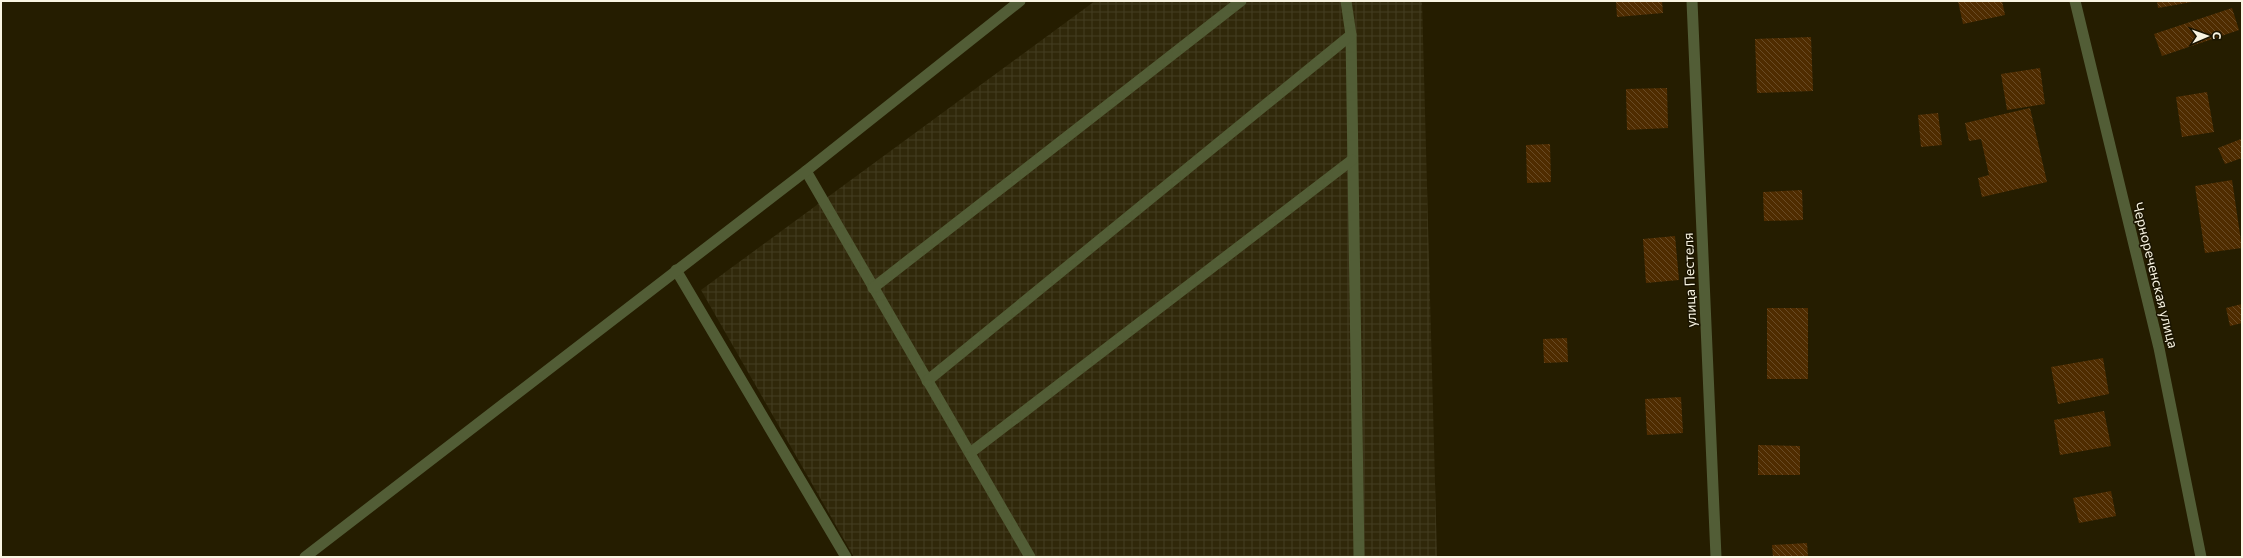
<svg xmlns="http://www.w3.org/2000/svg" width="2243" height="558" font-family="Commissioner,sans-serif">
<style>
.industrial{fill:url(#industrial-grid)}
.building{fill:url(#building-back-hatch)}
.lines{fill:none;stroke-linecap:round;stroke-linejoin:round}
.service{stroke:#525d36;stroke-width:11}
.minor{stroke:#525d36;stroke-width:11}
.labels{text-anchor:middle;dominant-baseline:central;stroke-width:3;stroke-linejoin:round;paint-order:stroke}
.street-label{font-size:14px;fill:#f9f4e2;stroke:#1a1400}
</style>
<defs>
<pattern id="industrial-grid" width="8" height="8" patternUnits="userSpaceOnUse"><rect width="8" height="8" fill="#30280a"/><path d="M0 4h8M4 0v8" fill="none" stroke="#443d22"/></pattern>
<pattern id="building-back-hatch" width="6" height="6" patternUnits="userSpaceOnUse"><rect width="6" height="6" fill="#4f2c00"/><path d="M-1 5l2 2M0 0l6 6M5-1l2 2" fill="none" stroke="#694b25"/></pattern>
</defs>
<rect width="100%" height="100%" fill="#251d00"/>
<!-- industrial -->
<path class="industrial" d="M1095 1H1422L1437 557H854L701 290Z"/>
<!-- building -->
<g class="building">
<path d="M1616 1H1662L1663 13 1617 17Z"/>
<path d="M1958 1H2002L2005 15 1963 24Z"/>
<path d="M2157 1H2191L2192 2 2158 8Z"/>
<path d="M2232 8 2239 30 2162 56 2154 34Z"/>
<path d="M1811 37 1813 91 1757 93 1755 39Z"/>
<path d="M2040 68 2045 104 2007 110 2001 74Z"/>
<path d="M1667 88 1668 128 1627 130 1626 89Z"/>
<path d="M2207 92 2214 132 2182 137 2176 97Z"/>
<path d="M2030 108 2047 182 1982 197 1978 178 1989 175 1981 139 1969 141 1965 123Z"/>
<path d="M1938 113 1942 145 1921 147 1918 115Z"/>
<path d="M2241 139 2242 158 2225 164 2218 148Z"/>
<path d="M1550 144 1551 182 1527 183 1526 145Z"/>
<path d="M2232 180 2242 248 2205 253 2195 186Z"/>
<path d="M1802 190 1803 220 1764 221 1763 192Z"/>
<path d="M1675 236 1679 280 1646 283 1643 239Z"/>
<path d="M2242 304V323L2230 326 2226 308Z"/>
<rect x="1767" y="308" width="41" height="71"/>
<path d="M1567 338 1568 362 1544 363 1543 339Z"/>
<path d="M2103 358 2109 394 2058 404 2051 367Z"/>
<path d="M1681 397 1683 433 1647 435 1645 399Z"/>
<path d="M2104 411 2111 446 2060 455 2054 420Z"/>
<path d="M1758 445 1800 446V475H1758Z"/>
<path d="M2111 491 2116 516 2079 523 2073 498Z"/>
<path d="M1807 543 1808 557H1773L1772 545Z"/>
</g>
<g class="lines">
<!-- service -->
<g class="service">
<path d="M1346 1 1351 35 1359 557"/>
<path d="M806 171 1030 557"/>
<path d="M676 270 846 557"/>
<path d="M873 288 1241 1"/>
<path d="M927 381 1351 35"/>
<path d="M970 453 1352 160"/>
</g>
<!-- minor -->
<g class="minor">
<path d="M1692 1 1716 557"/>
<path d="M2075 1 2159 348 2201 557"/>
<path d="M305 557 806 171 1020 1"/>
</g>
</g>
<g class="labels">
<!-- street labels -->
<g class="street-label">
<text transform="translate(2156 275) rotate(76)">Чернореченская улица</text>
<text transform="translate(1689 280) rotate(-92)">улица Пестеля</text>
</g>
</g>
<!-- border -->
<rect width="2243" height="558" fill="none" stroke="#f9f4e2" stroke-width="4"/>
<!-- north arrow -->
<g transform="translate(2207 36) rotate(88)" stroke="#1a1400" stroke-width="3" paint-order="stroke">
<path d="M0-3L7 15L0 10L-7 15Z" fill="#f9f4e2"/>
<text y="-6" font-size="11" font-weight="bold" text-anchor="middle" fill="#f9f4e2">С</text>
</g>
</svg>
